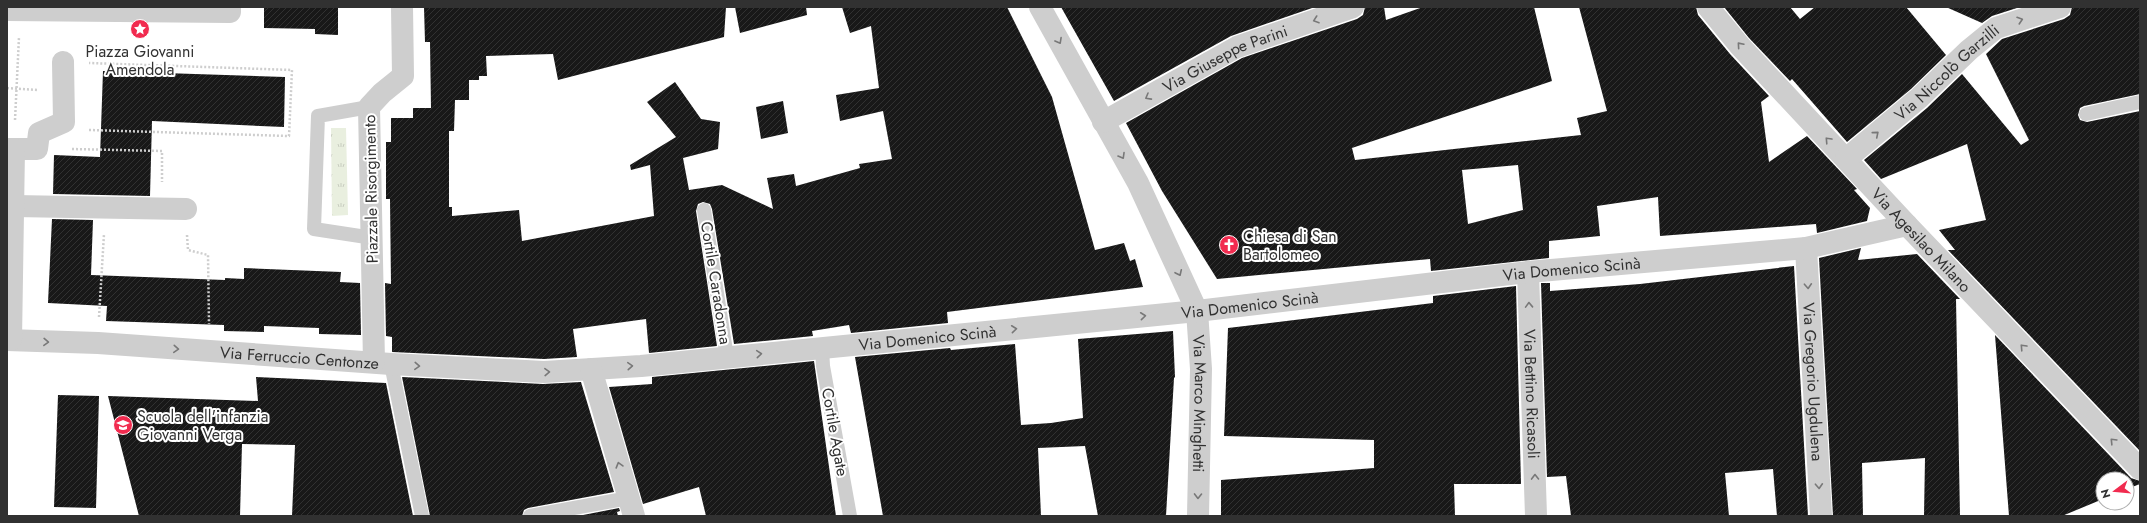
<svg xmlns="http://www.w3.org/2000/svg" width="2147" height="523" font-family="Jost,sans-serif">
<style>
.grass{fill:url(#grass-tufts)}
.building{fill:url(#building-hatch);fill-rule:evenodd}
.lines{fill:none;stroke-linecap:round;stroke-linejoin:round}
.path{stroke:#cecece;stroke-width:2.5;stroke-dasharray:2 2;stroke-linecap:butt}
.lane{stroke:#cecece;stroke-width:14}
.street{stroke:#cecece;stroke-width:22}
.oneway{stroke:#787878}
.labels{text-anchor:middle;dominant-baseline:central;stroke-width:4;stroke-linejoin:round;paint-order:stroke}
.poi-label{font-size:16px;fill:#313131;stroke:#fff;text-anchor:start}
.street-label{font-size:16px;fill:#313131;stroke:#fff}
</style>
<defs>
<pattern id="grass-tufts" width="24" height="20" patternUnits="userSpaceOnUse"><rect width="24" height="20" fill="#e9efdf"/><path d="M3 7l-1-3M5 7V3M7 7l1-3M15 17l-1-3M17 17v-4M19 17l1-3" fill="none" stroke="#c8cdc0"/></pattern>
<pattern id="building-hatch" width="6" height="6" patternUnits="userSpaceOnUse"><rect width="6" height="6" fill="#181818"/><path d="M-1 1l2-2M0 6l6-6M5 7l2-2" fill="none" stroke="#313131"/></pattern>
</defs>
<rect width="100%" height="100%" fill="#fff"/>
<!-- grass -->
<path class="grass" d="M331 128H346L348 215 332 216Z"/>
<!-- building -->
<g class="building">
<path d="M264 7H338V35L315 34V29L264 28Z"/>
<path d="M424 7H726L724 37 558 80 553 54 486 56 487 76H479V80H469V100H455L454 131H449V207H452V216L519 210 522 241 654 216 650 165 631 170 630 165 676 137 647 102 675 82 701 119 720 122 718 149 683 158 689 190 722 185 773 209 767 178 794 174 796 186 860 168 859 164 892 159 883 111 840 121 836 95 879 88 871 26 850 33 842 7H1007L1052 97 1095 250 1124 243 1130 261 1135 259 1143 287 947 312 948 323 851 333 849 325 812 331 813 336 734 344 712 209 710 204 703 202 698 204 696 211 717 346 649 353 646 319 573 329 577 357 544 359 392 352V337L386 336 385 283 391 284 390 199H386V142H391V118H413V108H431L430 42H425Z"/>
<path d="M735 7H806L807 15 740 33Z"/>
<path d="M1061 7H1315L1231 36 1114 101Z"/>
<path d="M1365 7H1384L1386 20 1423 7H1534L1552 81 1352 148 1355 160 1581 135 1577 118 1607 111 1579 7H1696L1698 15 1730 54 1769 96 1761 102 1769 162 1807 136 1857 189 1854 190 1870 208 1867 221 1817 233 1816 224 1660 236 1658 197 1597 206 1600 236 1549 241V258L1431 271 1430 259 1217 279 1162 191 1126 123 1242 58 1357 19 1363 15ZM1518 165 1523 210 1468 224 1462 170Z"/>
<path d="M1724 7H1790L1800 19 1815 7H1906L1946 55 1911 89 1847 142 1792 79 1790 81 1749 38Z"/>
<path d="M1946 7H2020L1992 16 1982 23Z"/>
<path d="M2072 7H2140V94L2084 106 2080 108 2078 115 2080 120 2087 122 2140 111V451L1948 250H1955L1939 230 1986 220 1967 144 1881 179 1864 160 1927 108 1962 74 2021 145 2029 140 1986 54 2002 39 2064 19 2070 15Z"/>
<path d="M103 71 285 77 284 127 152 121 150 196 53 194 54 155 100 157Z"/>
<path d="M783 101 788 133 761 139 756 107Z"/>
<path d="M52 219 93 220 91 275 225 280V278L244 279V268L341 272 340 282 360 283 361 335 319 334V328L264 326V332L224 331V325L106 321 107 306 48 303Z"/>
<path d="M1861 248 1858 260 1917 254 1960 299H1956L1960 516H1924L1925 458 1862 463 1863 516H1833L1819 258Z"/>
<path d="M1794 266 1808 516H1777L1773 469 1725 473 1729 516H1571L1566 476 1547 477 1541 283H1550V291L1640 284Z"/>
<path d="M1516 286 1521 484H1454L1455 516H1221V480L1374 468V440L1224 436 1228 328 1433 303V296Z"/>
<path d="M1173 331 1175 377 1174 378 1166 516H1098L1085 446 1038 448 1041 516H883L855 357 950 348 951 350 1015 344 1021 425 1051 423 1083 418 1078 339Z"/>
<path d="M1995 335 2131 478 2140 481V484L2127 489V479H2103V499L2062 516H2009Z"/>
<path d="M814 361 836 516H706L699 487 643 504 609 387 652 384V377Z"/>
<path d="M256 377 386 383 413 516H292L295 445 242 444 240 516H139L108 396 258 401Z"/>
<path d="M402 377 543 384 581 382 614 492 528 508 524 510 522 516H430Z"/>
<path d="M58 395 99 396 96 508 54 507Z"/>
<path d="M619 508 620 511 617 512 618 516H578Z"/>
</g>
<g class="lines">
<!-- path -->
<g class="path">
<path d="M7 88 37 90"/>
<path d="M15 120 19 37"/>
<path d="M89 130 289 136 292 70 89 63"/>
<path d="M72 149 162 151V182"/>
<path d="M187 235 188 250 208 255 209 324"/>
<path d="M99 317 104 234"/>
</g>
<!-- lane -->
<g class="lane">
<path d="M369 107 318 116 314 229 373 238"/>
<path d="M2086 114 2140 102"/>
<path d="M704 210 727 357"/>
<path d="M822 348 823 366 850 516"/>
<path d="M391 364 422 516"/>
<path d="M530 516 629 498"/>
</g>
<!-- street -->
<g class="street">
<path id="s1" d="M1040 7 1138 183 1197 311 1201 369 1198 516"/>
<path id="s2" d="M1708 7 1740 46 1907 225 2140 469"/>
<path d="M7 10 230 12V7"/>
<path id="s3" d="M1103 122 1237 47 1353 7"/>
<path d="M7 149H37L39 133 64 122 63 62"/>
<path id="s4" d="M1846 159 1919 98 1969 50 1996 28 2060 7"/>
<path d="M14 206 186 209"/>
<path id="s5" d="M1806 248 1821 516"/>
<path id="s6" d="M1528 272 1536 516"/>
<path id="s7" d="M7 340 98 343 391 364 544 372 641 366 1197 311 1528 272 1806 248 1907 225"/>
<path d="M11 340 14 149"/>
<path d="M374 362 369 107 382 93 403 76 402 7"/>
<path d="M591 369 634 516"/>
</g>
</g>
<!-- one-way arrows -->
<defs><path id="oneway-chevron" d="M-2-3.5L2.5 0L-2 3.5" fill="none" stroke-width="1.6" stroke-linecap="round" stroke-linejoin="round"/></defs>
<g class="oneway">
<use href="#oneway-chevron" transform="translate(1316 20) rotate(161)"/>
<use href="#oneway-chevron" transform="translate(2020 20) rotate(-18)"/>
<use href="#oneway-chevron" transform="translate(1059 41) rotate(61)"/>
<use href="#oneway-chevron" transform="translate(1740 45) rotate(-131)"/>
<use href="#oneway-chevron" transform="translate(1148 97) rotate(151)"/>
<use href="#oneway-chevron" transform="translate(1876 134) rotate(-40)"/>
<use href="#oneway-chevron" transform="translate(1828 140) rotate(-133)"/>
<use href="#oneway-chevron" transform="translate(1122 156) rotate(60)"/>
<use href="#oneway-chevron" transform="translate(1179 273) rotate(65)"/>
<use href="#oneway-chevron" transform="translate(1808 286) rotate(87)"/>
<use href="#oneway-chevron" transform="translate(1529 305) rotate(-92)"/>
<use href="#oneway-chevron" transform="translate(1143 316) rotate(-6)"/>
<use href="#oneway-chevron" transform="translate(1014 329) rotate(-6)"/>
<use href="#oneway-chevron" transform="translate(46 342) rotate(2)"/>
<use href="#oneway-chevron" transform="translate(2023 347) rotate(-133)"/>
<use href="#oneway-chevron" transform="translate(176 349) rotate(4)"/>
<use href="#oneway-chevron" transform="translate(759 354) rotate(-5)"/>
<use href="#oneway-chevron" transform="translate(417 366) rotate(3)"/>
<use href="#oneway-chevron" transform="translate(630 366) rotate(-4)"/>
<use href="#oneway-chevron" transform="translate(547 372) rotate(-2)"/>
<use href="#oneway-chevron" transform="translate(2113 441) rotate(-134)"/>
<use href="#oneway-chevron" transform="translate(619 465) rotate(-106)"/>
<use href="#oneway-chevron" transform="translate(1535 477) rotate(-91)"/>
<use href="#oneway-chevron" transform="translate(1819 486) rotate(87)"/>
<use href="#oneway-chevron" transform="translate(1198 496) rotate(91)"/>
</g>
<!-- icons -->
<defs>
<symbol id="sight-disc" viewBox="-11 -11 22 22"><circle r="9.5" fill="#f12b4f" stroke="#fff"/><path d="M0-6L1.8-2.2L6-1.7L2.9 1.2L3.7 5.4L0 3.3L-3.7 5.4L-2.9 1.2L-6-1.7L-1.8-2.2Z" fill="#fff"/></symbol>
<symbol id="church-disc" viewBox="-11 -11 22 22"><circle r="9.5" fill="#f12b4f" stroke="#fff"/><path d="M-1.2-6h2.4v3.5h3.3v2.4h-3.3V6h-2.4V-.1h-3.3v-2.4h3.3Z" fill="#fff"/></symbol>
<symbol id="school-disc" viewBox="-11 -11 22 22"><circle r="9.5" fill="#f12b4f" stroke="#fff"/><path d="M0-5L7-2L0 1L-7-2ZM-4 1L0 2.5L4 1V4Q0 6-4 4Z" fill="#fff"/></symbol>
</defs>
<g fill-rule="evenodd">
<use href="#sight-disc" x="129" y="18" width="22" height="22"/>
<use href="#church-disc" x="1218" y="234" width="22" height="22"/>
<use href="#school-disc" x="112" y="414" width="22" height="22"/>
</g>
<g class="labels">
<!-- poi labels -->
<g class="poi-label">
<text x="140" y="51" text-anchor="middle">Piazza Giovanni<tspan x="140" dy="18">Amendola</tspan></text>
<text x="1243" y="236">Chiesa di San<tspan x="1243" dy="18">Bartolomeo</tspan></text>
<text x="137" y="416">Scuola dell'infanzia<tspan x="137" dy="18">Giovanni Verga</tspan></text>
</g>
<!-- street labels -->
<g class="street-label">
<text stroke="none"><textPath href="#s3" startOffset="138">Via Giuseppe Parini</textPath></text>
<text stroke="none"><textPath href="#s4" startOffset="133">Via Niccolò Garzilli</textPath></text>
<text transform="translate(371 189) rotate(-91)">Piazzale Risorgimento</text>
<text stroke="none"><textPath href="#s2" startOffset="316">Via Agesilao Milano</textPath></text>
<text stroke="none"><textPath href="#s7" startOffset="1571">Via Domenico Scinà</textPath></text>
<text transform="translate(716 283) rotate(81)">Cortile Caradonna</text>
<text stroke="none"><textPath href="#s7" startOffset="1247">Via Domenico Scinà</textPath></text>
<text stroke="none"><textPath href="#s7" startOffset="923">Via Domenico Scinà</textPath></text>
<text stroke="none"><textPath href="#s7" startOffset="293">Via Ferruccio Centonze</textPath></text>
<text stroke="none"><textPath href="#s5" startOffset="134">Via Gregorio Ugdulena</textPath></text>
<text stroke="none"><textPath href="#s6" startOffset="122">Via Bettino Ricasoli</textPath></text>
<text stroke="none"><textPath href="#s1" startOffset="435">Via Marco Minghetti</textPath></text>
<text transform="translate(835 432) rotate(80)">Cortile Agate</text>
</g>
</g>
<!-- border -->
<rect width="2147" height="523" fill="none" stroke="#313131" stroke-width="16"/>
<!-- north arrow -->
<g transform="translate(2115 491) rotate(254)"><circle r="19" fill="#ffffff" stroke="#adadad"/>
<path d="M0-3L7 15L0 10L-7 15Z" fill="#f12b4f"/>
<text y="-6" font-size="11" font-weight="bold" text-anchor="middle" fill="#313131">N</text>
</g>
</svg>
